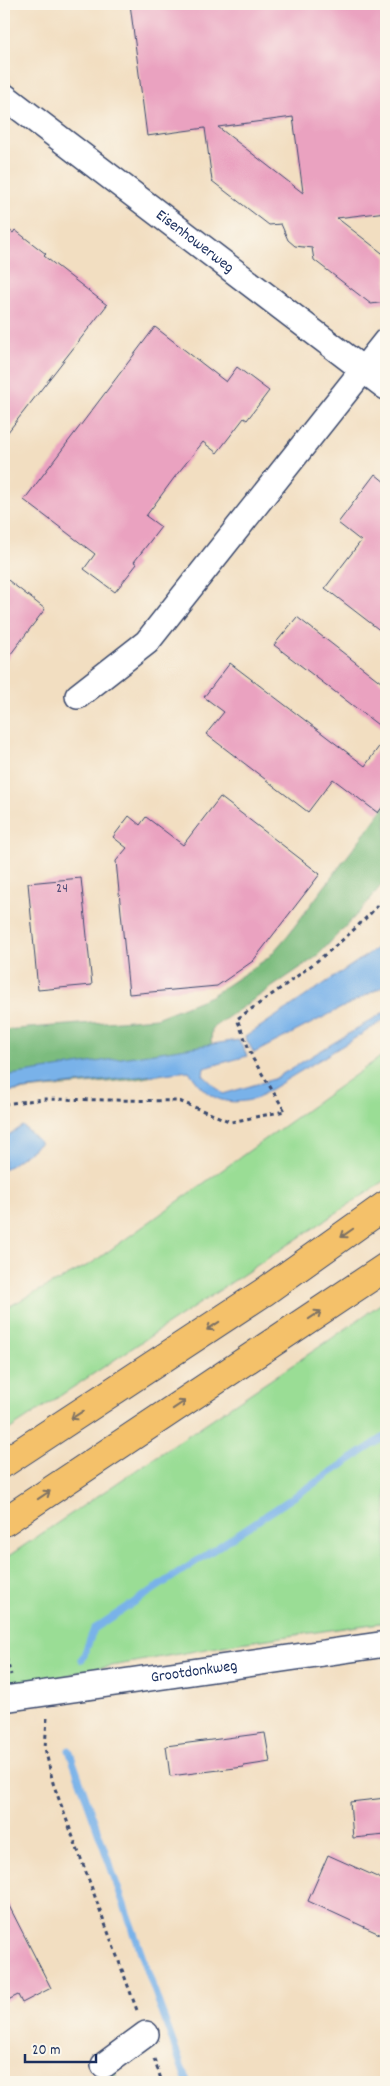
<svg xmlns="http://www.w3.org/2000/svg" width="390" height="2086" font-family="Dekko,sans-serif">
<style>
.green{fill:#9add95;stroke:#5a867a}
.forest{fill:#7bbc7e;stroke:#4b766e}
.water{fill:#79b2e9;stroke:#4a70a4}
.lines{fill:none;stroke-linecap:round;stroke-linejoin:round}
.stream{stroke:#79b2e9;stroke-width:7}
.building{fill:#eaa2c0;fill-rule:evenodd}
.minor-casing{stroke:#3b496d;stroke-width:28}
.highway-casing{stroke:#3b496d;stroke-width:30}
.path{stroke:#3b496d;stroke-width:3;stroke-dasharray:4 4;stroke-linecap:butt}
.minor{stroke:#fff;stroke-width:25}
.highway{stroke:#f4c16b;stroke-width:28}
.oneway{stroke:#7d7164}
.labels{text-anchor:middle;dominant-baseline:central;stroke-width:4;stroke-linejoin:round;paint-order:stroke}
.number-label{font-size:14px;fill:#4f4c76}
.street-label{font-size:16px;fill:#1b2f5e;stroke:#fbf7ec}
</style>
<rect width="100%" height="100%" fill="#fbf7ec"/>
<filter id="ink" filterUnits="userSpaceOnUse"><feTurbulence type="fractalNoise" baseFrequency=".02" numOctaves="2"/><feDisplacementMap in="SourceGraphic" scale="10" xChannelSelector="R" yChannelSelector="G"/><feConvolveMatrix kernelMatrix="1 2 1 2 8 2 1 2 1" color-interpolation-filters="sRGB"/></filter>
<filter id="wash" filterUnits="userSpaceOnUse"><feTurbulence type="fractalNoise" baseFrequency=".0096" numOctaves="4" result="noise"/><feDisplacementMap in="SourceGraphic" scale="20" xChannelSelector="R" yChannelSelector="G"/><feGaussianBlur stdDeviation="1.12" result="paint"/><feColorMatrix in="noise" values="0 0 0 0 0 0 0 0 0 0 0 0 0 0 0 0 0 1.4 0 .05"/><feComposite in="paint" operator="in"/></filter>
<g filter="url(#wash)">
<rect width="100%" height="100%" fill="#f2dec1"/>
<!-- green -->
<g class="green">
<path d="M386 1053V1180L4 1433V1309L92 1263Z"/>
<path d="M386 1300V1622L240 1643 84 1671 4 1691V1559L328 1341Z"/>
<path d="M113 2066 118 2082H91Z"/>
</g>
<!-- forest -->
<path class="forest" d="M386 805V879L364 907 316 957 212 1028 211 1041 218 1064 137 1079 4 1092V1030L156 1018 211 996 268 958 288 935Z"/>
<!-- water -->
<g class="water">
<path d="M386 942V985L254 1053 245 1037Z"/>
<path d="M386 1011V1019L370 1029 255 1099C223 1107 206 1098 189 1071L4 1092V1076L239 1040 247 1056 204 1068 203 1075 223 1094 274 1079Z"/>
<path d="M23 1126 41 1143 4 1170V1138Z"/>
</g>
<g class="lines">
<!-- stream -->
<g class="stream">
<path d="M82 1660 94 1629 386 1436"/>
<path d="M69 1750 187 2082"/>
</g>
</g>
<g id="blocks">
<!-- building -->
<g class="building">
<path d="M130 4H386V212L337 218 386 256V302L371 304 314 260 312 248 295 246 288 240 281 224 269 225 212 181 205 128 147 136ZM293 117 303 192V193L218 127Z"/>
<path d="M4 226 13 233 15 230 46 254 44 256 107 305 4 437Z"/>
<path d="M155 327 226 382 237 367 269 391 247 420 244 418 217 453 203 442 174 478 146 516 161 527 134 562 137 564 115 592 84 569 95 554 24 500Z"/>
<path d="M375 474 386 483V635L325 588 361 541 338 523Z"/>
<path d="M4 577 45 609 4 663Z"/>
<path d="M297 617 386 686V731L274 645Z"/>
<path d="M230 663 365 766 386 737V802L378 813 333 779 308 812 206 734 224 712 204 697Z"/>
<path d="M220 797 320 874 253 961 217 986 129 994 116 861 127 848 113 837 129 816 140 825 146 817 183 845Z"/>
<path d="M81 878 92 985 38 990 28 883Z"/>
<path d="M265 1733 270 1762 244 1766V1767L170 1776 166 1746Z"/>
<path d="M386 1798V1835L353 1838 350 1802Z"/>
<path d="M328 1855 386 1881V1937L308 1901Z"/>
<path d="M4 1896 51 1988 22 2003 18 1995 4 2002Z"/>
</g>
</g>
</g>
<g filter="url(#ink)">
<use href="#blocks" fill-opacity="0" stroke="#3b496d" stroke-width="1"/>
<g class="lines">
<defs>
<g id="minor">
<path id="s1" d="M4 96 386 387"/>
<path d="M78 696 147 642 386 341"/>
<path id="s2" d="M4 1699 386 1644"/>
<path d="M104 2065 146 2034"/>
</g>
<g id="highway">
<path d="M4 1463 264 1292 386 1205"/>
<path d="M4 1522 386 1267"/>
</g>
</defs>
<!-- minor casing -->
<use href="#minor" class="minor-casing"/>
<!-- highway casing -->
<use href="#highway" class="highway-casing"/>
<!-- path -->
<g class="path">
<path d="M4 1104 43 1099 179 1101 231 1122 285 1111 253 1059 237 1019C287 984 347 943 386 896"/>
<path d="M4 1650 11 1675"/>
<path d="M47 1718 45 1748 53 1783 138 2013"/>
<path d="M154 2059 162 2082"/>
</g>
<!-- minor -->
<use href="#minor" class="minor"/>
<!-- highway -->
<use href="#highway" class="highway"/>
</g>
<!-- one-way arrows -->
<defs><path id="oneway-shaft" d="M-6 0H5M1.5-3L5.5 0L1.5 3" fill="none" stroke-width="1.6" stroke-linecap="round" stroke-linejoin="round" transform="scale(1.25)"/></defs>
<g class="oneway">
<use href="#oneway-shaft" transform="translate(347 1233) rotate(145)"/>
<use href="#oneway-shaft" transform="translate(315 1315) rotate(-34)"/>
<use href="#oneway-shaft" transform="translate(213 1326) rotate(147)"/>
<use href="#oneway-shaft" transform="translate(179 1405) rotate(-34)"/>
<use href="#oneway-shaft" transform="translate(77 1415) rotate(147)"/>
<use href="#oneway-shaft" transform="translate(44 1495) rotate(-34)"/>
</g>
</g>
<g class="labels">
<!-- number labels -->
<g class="number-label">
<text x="62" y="889">24</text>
</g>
<!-- street labels -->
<g class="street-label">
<text stroke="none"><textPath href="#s1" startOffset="240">Eisenhowerweg</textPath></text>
<text stroke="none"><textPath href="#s2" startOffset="192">Grootdonkweg</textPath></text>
</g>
</g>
<!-- margin -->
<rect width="390" height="2086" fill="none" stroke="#fbf7ec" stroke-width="20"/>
<!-- scale -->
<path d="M25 2054v8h71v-8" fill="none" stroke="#1b2f5e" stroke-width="2.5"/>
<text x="32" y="2054" font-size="15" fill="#1b2f5e" stroke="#fbf7ec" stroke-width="4" paint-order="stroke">20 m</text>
</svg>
